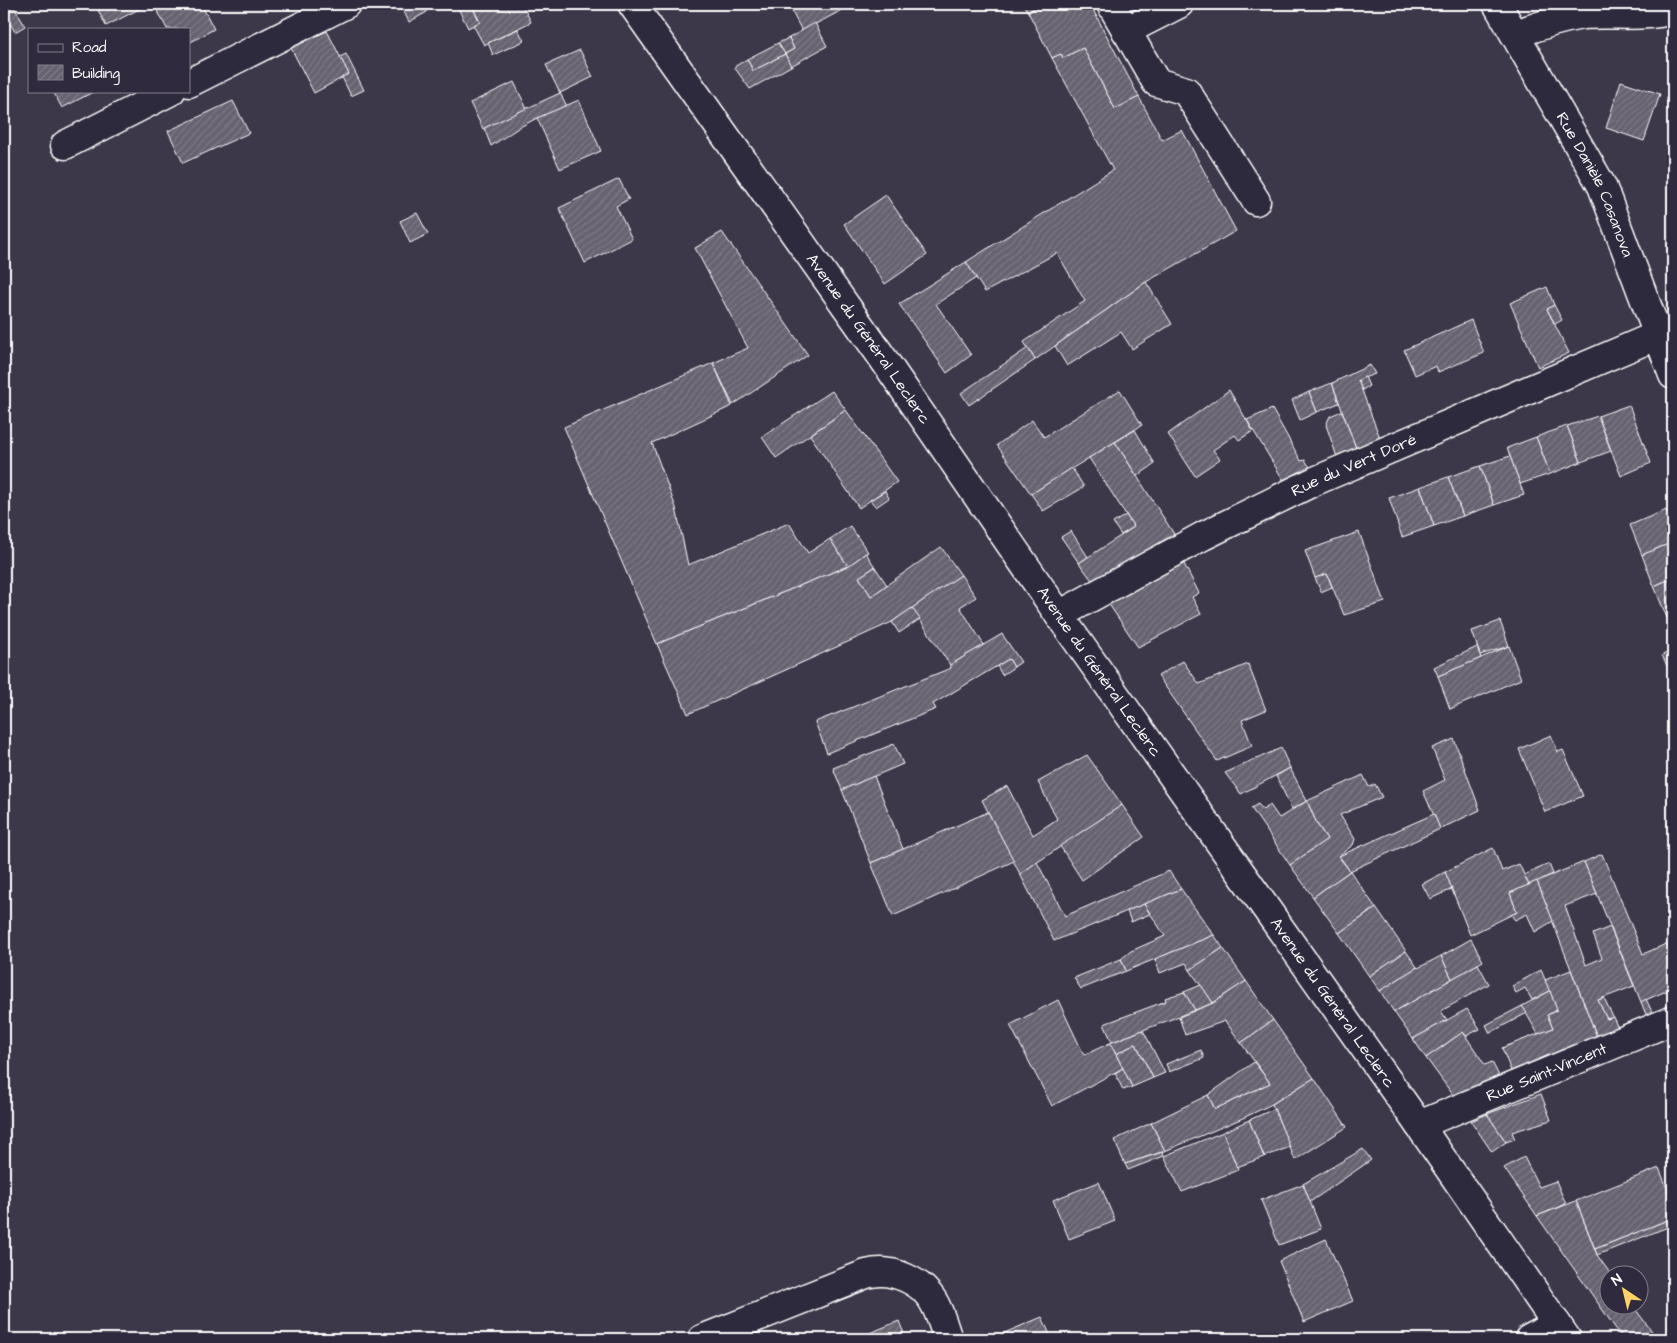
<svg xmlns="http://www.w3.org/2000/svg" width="1677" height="1343" font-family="'Architects Daughter',sans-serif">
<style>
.building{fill:url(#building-hatch);stroke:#fff}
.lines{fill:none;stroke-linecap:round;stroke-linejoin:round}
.minor-casing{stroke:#fff;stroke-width:31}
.major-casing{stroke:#fff;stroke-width:31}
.minor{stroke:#2f2a3d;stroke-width:28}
.major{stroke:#2f2a3d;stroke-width:28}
.labels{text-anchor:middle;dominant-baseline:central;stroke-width:4.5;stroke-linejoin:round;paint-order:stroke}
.street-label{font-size:16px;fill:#fff;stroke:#2f2a3d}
</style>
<defs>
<pattern id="building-hatch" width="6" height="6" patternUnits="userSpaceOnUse" patternTransform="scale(1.25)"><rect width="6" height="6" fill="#666270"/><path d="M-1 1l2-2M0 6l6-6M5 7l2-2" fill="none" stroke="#7d7a85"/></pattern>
</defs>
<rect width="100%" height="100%" fill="#3c3749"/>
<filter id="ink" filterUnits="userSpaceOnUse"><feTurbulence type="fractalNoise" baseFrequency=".02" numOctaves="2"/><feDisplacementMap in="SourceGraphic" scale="10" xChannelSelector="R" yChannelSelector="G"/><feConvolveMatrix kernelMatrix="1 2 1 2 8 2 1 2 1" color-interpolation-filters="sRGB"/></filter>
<g filter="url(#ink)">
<!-- building -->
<g class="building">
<path d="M95 4H149L106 26Z"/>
<path d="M154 4H201L214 29 189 43V29H167Z"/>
<path d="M400 4H425L423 5 427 12 409 22Z"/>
<path d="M456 4H471L480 22 468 28Z"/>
<path d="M471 4H522L531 22 484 45 473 25 480 22Z"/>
<path d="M788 4H854L802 31Z"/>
<path d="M1023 4H1043L1028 12Z"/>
<path d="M1043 4H1090L1139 97 1115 109 1083 48 1063 58 1061 54 1052 58 1028 12Z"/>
<path d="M14 7 25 26 15 32 4 13Z"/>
<path d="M815 23 827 46 791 66 785 54 794 49 789 38Z"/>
<path d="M518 29 524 41 493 55 488 43Z"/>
<path d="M327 31 349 74 314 93 291 48Z"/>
<path d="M789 38 794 49 785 54 778 43Z"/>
<path d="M778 43 785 54 753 71 747 59Z"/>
<path d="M1083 48 1115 109 1139 97 1162 140 1182 130 1236 231 1146 282 1035 360 1024 342 1085 301 1057 253 985 292 966 262 1113 170 1052 58 1061 54 1063 58Z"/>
<path d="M580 50 593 77 560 93 546 65Z"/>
<path d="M346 54 364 90 351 96 342 77 349 74 340 57Z"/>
<path d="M785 54 791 66 750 89 734 67 747 59 753 71Z"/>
<path d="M1621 81 1660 94 1644 141 1606 128Z"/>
<path d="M514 82 527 109 483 129 470 103Z"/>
<path d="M53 91H95L62 108Z"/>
<path d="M560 93 567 106 537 118 518 128 491 146 484 128Z"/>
<path d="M579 100 601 151 560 169 537 118Z"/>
<path d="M233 101 249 133 183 163 168 131Z"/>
<path d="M619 179 629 199 616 206 632 239 585 263 559 208Z"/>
<path d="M886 195 927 255 885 284 844 224Z"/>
<path d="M417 213 428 234 410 243 400 221Z"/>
<path d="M722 232 808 355 733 405 713 363 748 348 695 248Z"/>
<path d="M966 262 976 278 936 304 971 355 947 373 899 304Z"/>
<path d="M1146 282 1172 324 1132 349 1121 332 1067 366 1055 346Z"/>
<path d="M1547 287 1554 305 1547 309 1569 353 1538 367 1510 303Z"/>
<path d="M1554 305 1562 320 1555 324 1547 309Z"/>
<path d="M1471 320 1484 353 1438 372 1436 366 1415 375 1404 350Z"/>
<path d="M1028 348 1035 360 969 405 961 393Z"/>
<path d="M713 363 732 406 652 443 676 508 688 565 789 523 808 553 830 539 848 566 657 644 564 427Z"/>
<path d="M1370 365 1375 374 1358 380 1380 438 1356 448 1332 383Z"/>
<path d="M1365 377 1369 386 1362 390 1358 380Z"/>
<path d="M1332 383 1339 403 1317 412 1309 392Z"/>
<path d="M1120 390 1142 425 1031 494 997 445 1032 420 1044 437Z"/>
<path d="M1229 390 1253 431 1239 440 1235 435 1213 450 1220 459 1195 476 1168 434Z"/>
<path d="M832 391 846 410 776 458 762 437Z"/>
<path d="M1309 392 1317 412 1300 420 1292 400Z"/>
<path d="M1629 405 1651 463 1621 476 1598 416Z"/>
<path d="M1272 409 1301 461 1305 460 1311 469 1284 481 1247 420Z"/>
<path d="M846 410 897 482 859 508 810 435Z"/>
<path d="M1342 411 1356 448 1337 457 1326 425 1330 416Z"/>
<path d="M1598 416 1611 451 1581 462 1567 426Z"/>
<path d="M1567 426 1581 462 1550 474 1536 437Z"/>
<path d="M1135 430 1155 464 1137 476 1115 442Z"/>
<path d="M1536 437 1550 474 1520 484 1507 448Z"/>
<path d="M1115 442 1174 534 1094 583 1079 563 1134 527 1089 458Z"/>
<path d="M1510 456 1524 495 1494 505 1480 466Z"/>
<path d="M1480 466 1494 505 1463 516 1448 477Z"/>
<path d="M1072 468 1084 487 1043 511 1031 494Z"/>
<path d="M1448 477 1463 516 1434 526 1420 487Z"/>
<path d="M1420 487 1434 526 1402 537 1389 498Z"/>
<path d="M885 491 889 498 876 507 870 500Z"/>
<path d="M1666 510 1673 528V542L1642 555 1630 525Z"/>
<path d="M1126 515 1134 527 1121 535 1113 523Z"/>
<path d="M850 526 868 552 848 566 830 539Z"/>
<path d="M1071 531 1088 557 1079 563 1061 537Z"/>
<path d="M1359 532 1385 602 1344 615 1327 574 1315 578 1305 551Z"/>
<path d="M1673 542V578L1654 586 1642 555Z"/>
<path d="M941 547 961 575 892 622 688 714 657 644 848 566 866 553 875 567 859 577 871 596Z"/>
<path d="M1183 562 1199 593 1192 597 1201 614 1138 647 1108 603Z"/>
<path d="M875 567 887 585 871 596 859 577Z"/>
<path d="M1327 574 1332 587 1321 592 1315 578Z"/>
<path d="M961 575 976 597 960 607 984 645 950 665 912 608Z"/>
<path d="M1673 578V615L1667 618 1654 586Z"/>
<path d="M912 608 920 619 899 633 892 622Z"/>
<path d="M1500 621 1509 646 1480 655 1472 631Z"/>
<path d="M1002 634 1021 662 1014 667 1009 659 933 704 936 709 827 753 815 722 951 668 950 665Z"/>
<path d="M1509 646 1521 679 1450 709 1438 676Z"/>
<path d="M1477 647 1481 658 1438 676 1434 667Z"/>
<path d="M1673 651V679L1662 655Z"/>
<path d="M1009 659 1014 667 1002 675 997 666Z"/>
<path d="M1183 661 1199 684 1248 664 1266 710 1242 720 1252 746 1217 761 1158 676Z"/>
<path d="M1551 735 1558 752 1563 750 1583 796 1545 812 1519 749Z"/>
<path d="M1454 739 1480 810 1440 829 1423 791 1445 780 1432 748Z"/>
<path d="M894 744 903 764 842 790 833 768Z"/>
<path d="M1281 748 1290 768 1241 794 1225 773Z"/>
<path d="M1087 755 1122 805 1020 874 982 800 1007 786 1033 835 1057 819 1038 782Z"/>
<path d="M1290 768 1307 801 1292 809 1276 776Z"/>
<path d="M1363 775 1369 787 1375 784 1382 797 1340 815 1355 839 1353 845 1338 856 1350 871 1313 897 1290 865 1327 839 1317 824 1307 801Z"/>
<path d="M874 776 903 849 871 863 842 790Z"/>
<path d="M1307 801 1317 824 1327 839 1290 865 1251 808 1258 804 1263 810 1270 805 1279 818Z"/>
<path d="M1122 805 1144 837 1082 880 1060 846Z"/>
<path d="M988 812 1014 861 893 916 871 863Z"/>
<path d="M1434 814 1440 829 1350 871 1339 856Z"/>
<path d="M1493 848 1502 871 1519 864 1529 885 1510 893 1517 912 1470 935 1445 872Z"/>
<path d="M1602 854 1643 954 1673 941V988L1641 1002 1584 862Z"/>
<path d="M1037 862 1065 916 1169 871 1181 889 1054 941 1020 874Z"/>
<path d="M1584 862 1597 894 1565 906 1586 965 1602 958 1593 934 1610 927 1634 986 1598 1000 1607 1019 1613 1017 1618 1028 1597 1037 1537 881Z"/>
<path d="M1549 864 1553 874 1529 885 1524 875Z"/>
<path d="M1350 871 1376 908 1339 933 1313 897Z"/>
<path d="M1445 872 1452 889 1430 899 1422 884Z"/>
<path d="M1537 881 1553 921 1535 932 1527 914 1515 920 1511 915 1517 912 1510 893Z"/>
<path d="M1181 889 1214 935 1126 971 1121 959 1131 951 1165 936 1144 904Z"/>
<path d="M1144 904 1150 914 1131 922 1127 911Z"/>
<path d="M1376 908 1406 951 1369 976 1339 933Z"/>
<path d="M1214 935 1223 948 1190 970 1186 963 1160 973 1155 959Z"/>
<path d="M1471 939 1483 961 1452 979 1441 956Z"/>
<path d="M1223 948 1246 981 1213 1003 1190 970Z"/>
<path d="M1406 951 1417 967 1380 991 1369 976Z"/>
<path d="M1441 956 1452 979 1394 1012 1380 991 1417 967 1418 968Z"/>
<path d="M1121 959 1126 971 1081 989 1074 978Z"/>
<path d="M1478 964 1489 984 1441 1011 1447 1020 1413 1039 1394 1012Z"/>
<path d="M1541 970 1550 991 1532 1000 1525 988 1516 993 1512 986Z"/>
<path d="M1571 970 1597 1037 1511 1071 1502 1048 1553 1028 1547 1015 1557 1010 1545 980Z"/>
<path d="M1246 981 1273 1020 1241 1043 1225 1021 1185 1035 1179 1017 1213 1003Z"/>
<path d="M1201 985 1213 1003 1195 1010 1184 992Z"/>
<path d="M1550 991 1557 1010 1547 1015 1553 1028 1538 1034 1522 1006Z"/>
<path d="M1184 992 1195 1010 1112 1042 1104 1024 1166 1001 1165 998Z"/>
<path d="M1604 998 1613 1017 1607 1019 1598 1000Z"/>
<path d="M1646 999 1653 1014 1647 1017 1641 1002Z"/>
<path d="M1058 1000 1084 1055 1110 1043 1123 1068 1052 1106 1010 1025Z"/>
<path d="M1522 1006 1527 1013 1490 1033 1486 1025Z"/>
<path d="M1467 1009 1480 1029 1466 1036 1463 1032 1426 1058 1413 1039Z"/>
<path d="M1273 1020 1314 1078 1272 1104 1243 1118 1165 1151 1151 1123 1208 1095 1215 1109 1270 1083 1241 1043Z"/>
<path d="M1143 1030 1165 1073 1153 1078 1136 1044 1116 1054 1110 1043Z"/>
<path d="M1463 1032 1485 1065 1492 1062 1499 1076 1453 1095 1426 1058Z"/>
<path d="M1136 1044 1153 1078 1132 1087 1116 1054Z"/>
<path d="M1201 1050 1204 1058 1169 1072 1166 1064Z"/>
<path d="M1254 1062 1270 1083 1215 1109 1208 1095Z"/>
<path d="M1123 1068 1132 1087 1123 1090 1115 1073Z"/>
<path d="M1314 1078 1347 1127 1295 1160 1272 1104Z"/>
<path d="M1541 1094 1551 1120 1512 1132 1515 1139 1506 1142 1487 1114Z"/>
<path d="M1274 1109 1290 1147 1264 1157 1249 1120Z"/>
<path d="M1487 1114 1506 1142 1492 1152 1471 1121Z"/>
<path d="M1249 1120 1264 1157 1237 1167 1223 1132Z"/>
<path d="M1151 1123 1165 1151 1125 1164 1114 1140Z"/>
<path d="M1223 1132 1238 1170 1182 1192 1164 1156Z"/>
<path d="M1363 1149 1371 1160 1310 1202 1303 1184Z"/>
<path d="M1163 1152 1164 1156 1128 1170 1125 1164Z"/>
<path d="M1524 1157 1539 1187 1556 1181 1566 1204 1537 1216 1504 1168Z"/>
<path d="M1659 1168 1673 1203V1218L1595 1249 1576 1201Z"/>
<path d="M1099 1182 1115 1221 1069 1239 1053 1200Z"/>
<path d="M1303 1184 1321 1229 1279 1245 1261 1200Z"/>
<path d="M1576 1201 1597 1255 1612 1276H1610V1306H1633L1657 1338 1656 1339H1623L1537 1216Z"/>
<path d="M1673 1218V1225L1597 1255 1595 1249Z"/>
<path d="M1326 1239 1353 1301 1304 1322 1279 1261Z"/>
<path d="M1042 1317 1052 1339H1004L1002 1334Z"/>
<path d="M899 1321 905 1336 898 1339H855Z"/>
</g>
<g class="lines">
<defs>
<g id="minor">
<path d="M1111 4 1156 82 1186 91 1256 201"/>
<path id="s1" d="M1497 4 1602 186 1673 375"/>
<path d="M1126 31 1179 4"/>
<path d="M1515 34C1537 27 1560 18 1583 15 1613 13 1644 18 1673 10"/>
<path d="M189 83 346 4"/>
<path d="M65 145 171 91"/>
<path id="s2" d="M1059 615 1203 536 1315 481 1658 335"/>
<path id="s3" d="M1419 1125 1673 1020"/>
<path d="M702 1339 866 1274C870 1273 876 1272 881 1272 897 1272 917 1281 927 1293 938 1304 943 1325 948 1339"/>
<path d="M1529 1339 1557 1324"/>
</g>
<g id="major">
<path id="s4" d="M632 4 882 357 1059 615 1419 1125 1567 1339"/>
</g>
</defs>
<!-- minor casing -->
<use href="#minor" class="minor-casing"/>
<!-- major casing -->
<use href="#major" class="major-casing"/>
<!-- minor -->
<use href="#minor" class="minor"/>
<!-- major -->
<use href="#major" class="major"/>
</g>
</g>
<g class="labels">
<!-- street labels -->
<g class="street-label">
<text stroke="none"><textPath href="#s1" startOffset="206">Rue Danièle Casanova</textPath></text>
<text stroke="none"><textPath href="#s4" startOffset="410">Avenue du Général Leclerc</textPath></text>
<text stroke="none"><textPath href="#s2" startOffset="331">Rue du Vert Doré</textPath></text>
<text stroke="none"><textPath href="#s4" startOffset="815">Avenue du Général Leclerc</textPath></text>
<text stroke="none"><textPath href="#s4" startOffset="1220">Avenue du Général Leclerc</textPath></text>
<text stroke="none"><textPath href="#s3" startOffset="138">Rue Saint-Vincent</textPath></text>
</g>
</g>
<!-- margin -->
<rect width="1677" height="1343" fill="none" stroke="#2f2a3d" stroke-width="20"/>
<rect x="10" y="10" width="1657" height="1323" fill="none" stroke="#fff" stroke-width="2" filter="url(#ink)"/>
<!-- legend -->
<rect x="28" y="28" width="162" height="65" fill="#2f2a3d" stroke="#827f8b"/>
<rect x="38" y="44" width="25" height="8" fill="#2f2a3d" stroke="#827f8b"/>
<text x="72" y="52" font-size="15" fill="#ffffff">Road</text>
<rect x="38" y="65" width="25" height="15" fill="url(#building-hatch)" stroke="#827f8b"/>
<text x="72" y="78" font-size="15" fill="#ffffff">Building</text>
<!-- north arrow -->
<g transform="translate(1624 1290) rotate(325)"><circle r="24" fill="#2f2a3d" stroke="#827f8b"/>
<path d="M0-4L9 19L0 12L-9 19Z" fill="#ffd166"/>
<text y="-8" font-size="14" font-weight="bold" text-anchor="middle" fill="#ffffff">N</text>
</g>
</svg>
